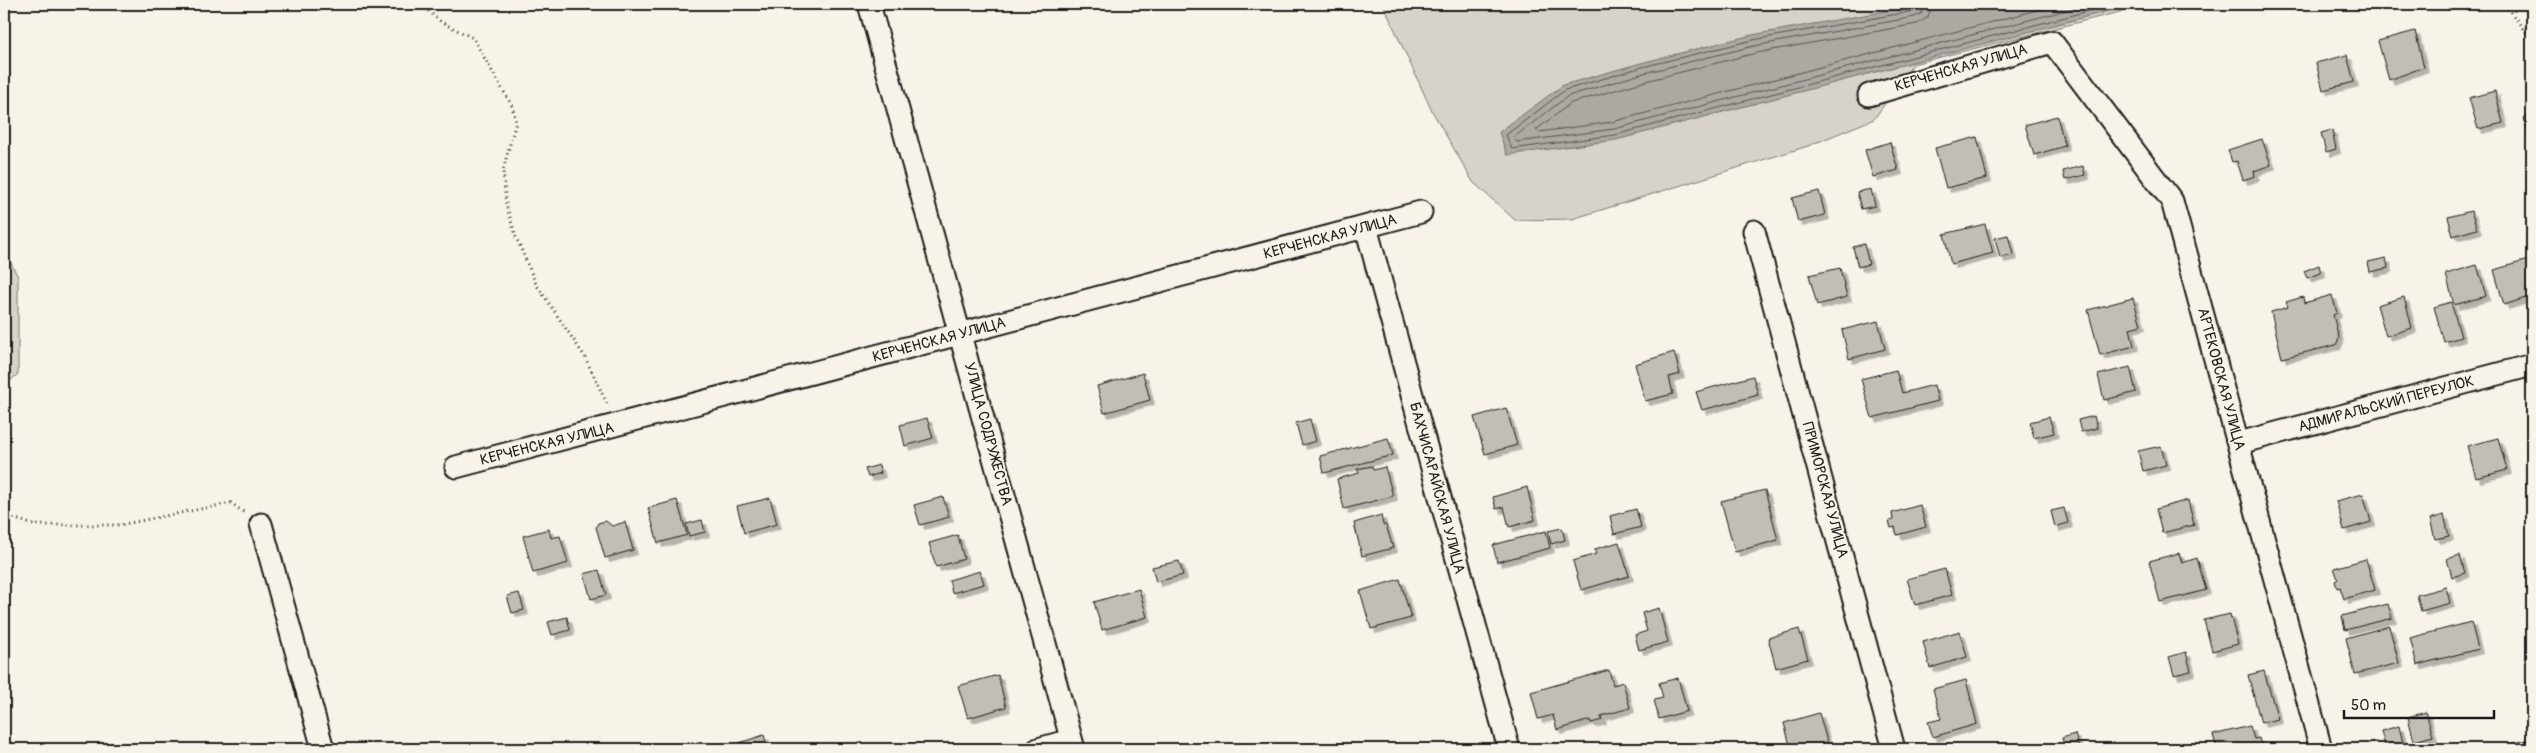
<svg xmlns="http://www.w3.org/2000/svg" width="2536" height="753" font-family="Pangolin,sans-serif">
<style>
.green{fill:#d7d3cb;stroke:#7a7874}
.water{fill:#aca9a2;stroke:#72716c}
.lines{fill:none;stroke-linecap:round;stroke-linejoin:round}
.shore{stroke:#565452;stroke-width:1}
.stream{stroke:#72716c;stroke-width:6}
.building{fill:#c0beb5;stroke:#1c1c1c;filter:url(#shadow)}
.minor-casing{stroke:#1c1c1c;stroke-width:25}
.path{stroke:#1c1c1c;stroke-width:3;stroke-dasharray:1 4;stroke-linecap:butt}
.minor{stroke:#f7f3e8;stroke-width:21}
.labels{text-anchor:middle;dominant-baseline:central;stroke-width:4;stroke-linejoin:round;paint-order:stroke}
.street-label{font-size:15px;fill:#1c1c1c;stroke:#f7f3e8}
</style>
<defs>
<filter id="shadow"><feDropShadow dx="4.5" dy="4.5" stdDeviation="0" flood-color="#0004"/></filter>
</defs>
<rect width="100%" height="100%" fill="#f7f3e8"/>
<filter id="ink" filterUnits="userSpaceOnUse"><feTurbulence type="fractalNoise" baseFrequency=".02" numOctaves="2"/><feDisplacementMap in="SourceGraphic" scale="10" xChannelSelector="R" yChannelSelector="G"/><feConvolveMatrix kernelMatrix="1 2 1 2 8 2 1 2 1" color-interpolation-filters="sRGB"/></filter>
<g filter="url(#ink)">
<!-- green -->
<g class="green">
<path d="M1383 4H2151L1913 64 1874 119 1808 146 1572 219 1515 220 1473 182 1431 109Z"/>
<path d="M4 249 18 277V374L4 386Z"/>
</g>
<!-- water -->
<path class="water" d="M1926 4H2135L1616 140 1507 155 1499 132 1563 85 1641 63 1752 35Z"/>
<g class="lines">
<!-- shore -->
<g class="shore">
<path d="M1918 4 1914 11 1753 40 1642 67 1565 90 1506 135 1512 149 1615 135 2115 4"/>
<path d="M1925 4 1922 13 1915 17 1754 46 1644 73 1568 96 1513 138 1517 142 1614 129 2090 4"/>
<path d="M1932 4 1928 17 1917 24 1756 53 1646 81 1571 103 1536 130 1539 132 1612 122 2060 4"/>
</g>
<!-- stream -->
<path class="stream" d="M2501 749 2532 741"/>
</g>
<!-- building -->
<g class="building">
<path d="M2415 31 2424 67 2389 80 2378 41Z"/>
<path d="M2347 55 2354 82 2323 90 2316 63Z"/>
<path d="M2495 91 2503 123 2478 129 2469 98Z"/>
<path d="M2057 116 2065 146 2034 155 2025 125Z"/>
<path d="M2532 116V139H2530L2524 118Z"/>
<path d="M2332 130 2336 149 2326 152 2321 133Z"/>
<path d="M1977 137 1987 178 1946 188 1935 148Z"/>
<path d="M2262 139 2271 165 2254 171 2255 176 2243 180 2237 161 2232 162 2228 150Z"/>
<path d="M1890 142 1898 170 1873 177 1865 150Z"/>
<path d="M2083 166 2085 175 2065 180 2063 171Z"/>
<path d="M1871 189 1875 206 1861 209 1857 192Z"/>
<path d="M1819 191 1825 215 1798 222 1792 198Z"/>
<path d="M2471 211 2477 229 2453 236 2448 217Z"/>
<path d="M1985 224 1993 253 1951 264 1944 234Z"/>
<path d="M2008 235 2013 255 2000 258 1995 238Z"/>
<path d="M1864 244 1869 264 1858 267 1853 247Z"/>
<path d="M2386 258 2388 268 2370 272 2368 262Z"/>
<path d="M2528 260 2532 273V296L2504 305 2494 270Z"/>
<path d="M2319 265 2321 273 2307 278 2304 271Z"/>
<path d="M2477 265 2486 296 2454 305 2446 274Z"/>
<path d="M1840 268 1847 297 1817 305 1809 275Z"/>
<path d="M2332 295 2337 313 2333 315 2339 338 2336 345 2282 358 2271 312 2288 307 2286 302 2303 297 2304 303Z"/>
<path d="M2404 297 2412 328 2386 336 2377 305Z"/>
<path d="M2133 298 2141 325 2130 328 2134 346 2100 355 2088 310Z"/>
<path d="M2451 302 2461 337 2444 342 2434 307Z"/>
<path d="M1878 321 1885 349 1849 359 1842 330Z"/>
<path d="M1674 352 1680 374 1669 377 1673 394 1645 401 1635 364Z"/>
<path d="M2130 367 2136 392 2104 400 2098 375Z"/>
<path d="M1896 370 1902 393 1934 385 1938 401 1872 418 1861 379Z"/>
<path d="M1143 373 1150 400 1104 413 1097 386Z"/>
<path d="M1753 376 1758 395 1702 410 1696 392Z"/>
<path d="M1506 408 1517 445 1485 454 1474 417Z"/>
<path d="M2094 416 2097 428 2081 432 2078 420Z"/>
<path d="M2049 417 2054 433 2034 438 2030 422Z"/>
<path d="M927 418 933 438 905 446 900 425Z"/>
<path d="M1310 419 1316 441 1302 445 1296 423Z"/>
<path d="M1388 438 1393 455 1324 473 1320 456Z"/>
<path d="M2498 438 2507 470 2476 478 2467 446Z"/>
<path d="M2161 446 2166 465 2143 471 2138 451Z"/>
<path d="M879 465 881 473 868 477 865 469Z"/>
<path d="M1372 466 1373 470 1385 467 1393 496 1344 509 1337 479 1359 473 1357 469Z"/>
<path d="M1527 487 1535 520 1509 527 1504 507 1496 509 1493 497Z"/>
<path d="M1765 490 1778 540 1735 552 1721 501Z"/>
<path d="M2363 494 2371 522 2344 530 2336 501Z"/>
<path d="M943 497 949 517 920 525 914 505Z"/>
<path d="M770 498 777 524 744 533 737 506Z"/>
<path d="M677 500 687 535 658 543 648 508Z"/>
<path d="M2188 500 2194 525 2162 533 2156 509Z"/>
<path d="M1920 505 1926 527 1897 535 1895 527 1891 528 1889 521 1893 520 1892 513Z"/>
<path d="M2064 508 2068 523 2055 527 2051 511Z"/>
<path d="M1636 509 1641 527 1614 534 1610 516Z"/>
<path d="M1381 515 1383 525H1386L1393 548 1362 556 1354 523Z"/>
<path d="M2444 515 2449 536 2435 539 2430 519Z"/>
<path d="M702 520 705 532 689 536 686 524Z"/>
<path d="M606 521 612 526 625 522 633 550 605 558 596 527 598 523Z"/>
<path d="M1562 528 1565 540 1551 544 1548 531Z"/>
<path d="M549 529 551 538 560 536 568 563 533 573 523 536Z"/>
<path d="M1546 531 1550 548 1497 562 1493 545Z"/>
<path d="M958 535 964 559 936 567 929 543Z"/>
<path d="M1619 542 1629 576 1581 590 1573 561 1596 554 1595 549Z"/>
<path d="M2179 553 2182 563 2197 558 2206 590 2160 602 2149 561Z"/>
<path d="M2460 555 2465 573 2452 577 2447 559Z"/>
<path d="M2366 559 2375 590 2344 599 2340 587 2337 588 2335 581 2338 579 2334 568Z"/>
<path d="M1179 561 1183 575 1156 582 1152 567Z"/>
<path d="M1945 569 1952 595 1915 605 1907 579Z"/>
<path d="M599 570 606 595 591 599 584 574Z"/>
<path d="M980 571 984 584 952 593 949 580Z"/>
<path d="M1400 579 1411 618 1371 629 1360 591Z"/>
<path d="M2446 587 2450 603 2421 611 2417 595Z"/>
<path d="M1139 589 1147 617 1102 630 1094 602Z"/>
<path d="M519 593 524 610 512 613 507 596Z"/>
<path d="M2388 604 2392 618 2345 630 2342 616Z"/>
<path d="M1659 608 1668 642 1639 650 1635 635 1647 631 1642 613Z"/>
<path d="M2230 614 2238 644 2212 651 2204 620Z"/>
<path d="M567 617 570 630 552 635 548 622Z"/>
<path d="M2471 622 2478 649 2417 665 2410 638Z"/>
<path d="M2389 626 2399 663 2355 674 2346 638Z"/>
<path d="M1799 629 1808 659 1776 668 1768 638Z"/>
<path d="M1960 631 1967 657 1930 668 1923 642Z"/>
<path d="M2186 652 2191 671 2174 675 2169 657Z"/>
<path d="M1609 670 1613 685 1623 682 1630 708 1601 716 1602 720 1591 723 1590 720 1557 730 1553 715 1538 719 1531 692Z"/>
<path d="M2264 671 2278 719 2261 723 2248 675Z"/>
<path d="M998 675 1006 707 968 718 958 686Z"/>
<path d="M1678 678 1687 711 1659 719 1654 700 1663 698 1659 683Z"/>
<path d="M1966 680 1977 724 1933 737 1928 722 1941 719 1933 689Z"/>
<path d="M2426 712 2433 736 2414 741 2408 717Z"/>
<path d="M1819 713 1828 745 1813 749H1791L1784 723Z"/>
<path d="M2250 726 2254 739 2259 738 2262 749H2217L2213 735Z"/>
<path d="M2399 726 2404 747 2386 749 2381 731Z"/>
<path d="M2075 734 2079 748 2065 749 2062 738Z"/>
<path d="M764 735 768 749H741L739 743Z"/>
</g>
<g class="lines">
<defs>
<g id="minor">
<path d="M869 4 1074 749"/>
<path d="M1869 95 2052 42 2172 201 2321 749"/>
<path d="M1366 227 1509 749"/>
<path d="M1754 231 1894 749"/>
<path d="M2239 443 2532 365"/>
<path d="M456 467 1421 212"/>
<path d="M261 524 323 749"/>
<path d="M1038 749 1071 740"/>
</g>
</defs>
<!-- minor casing -->
<use href="#minor" class="minor-casing"/>
<!-- path -->
<g class="path">
<path d="M421 4 441 22 473 38 512 106 516 122 503 170 506 205 516 237 536 284 585 357 608 406"/>
<path d="M2504 4 2532 40"/>
<path d="M4 515 34 525H119L231 503 246 514"/>
</g>
<!-- minor -->
<use href="#minor" class="minor"/>
</g>
</g>
<g class="labels">
<!-- street labels -->
<g class="street-label">
<text transform="translate(1961 68) rotate(-16)">КЕРЧЕНСКАЯ УЛИЦА</text>
<text transform="translate(1330 237) rotate(-15)">КЕРЧЕНСКАЯ УЛИЦА</text>
<text transform="translate(939 340) rotate(-15)">КЕРЧЕНСКАЯ УЛИЦА</text>
<text transform="translate(2221 379) rotate(75)">АРТЕКОВСКАЯ УЛИЦА</text>
<text transform="translate(2386 404) rotate(-15)">АДМИРАЛЬСКИЙ ПЕРЕУЛОК</text>
<text transform="translate(988 434) rotate(75)">УЛИЦА СОДРУЖЕСТВА</text>
<text transform="translate(547 444) rotate(-14)">КЕРЧЕНСКАЯ УЛИЦА</text>
<text transform="translate(1437 488) rotate(75)">БАХЧИСАРАЙСКАЯ УЛИЦА</text>
<text transform="translate(1825 490) rotate(75)">ПРИМОРСКАЯ УЛИЦА</text>
</g>
</g>
<!-- margin -->
<rect width="2536" height="753" fill="none" stroke="#f7f3e8" stroke-width="20"/>
<rect x="10" y="10" width="2516" height="733" fill="none" stroke="#1c1c1c" stroke-width="2" filter="url(#ink)"/>
<!-- scale -->
<path d="M2344 710v8h150v-8" fill="none" stroke="#1c1c1c" stroke-width="2.5"/>
<text x="2351" y="710" font-size="15" fill="#1c1c1c" stroke="#f7f3e8" stroke-width="4" paint-order="stroke">50 m</text>
</svg>
